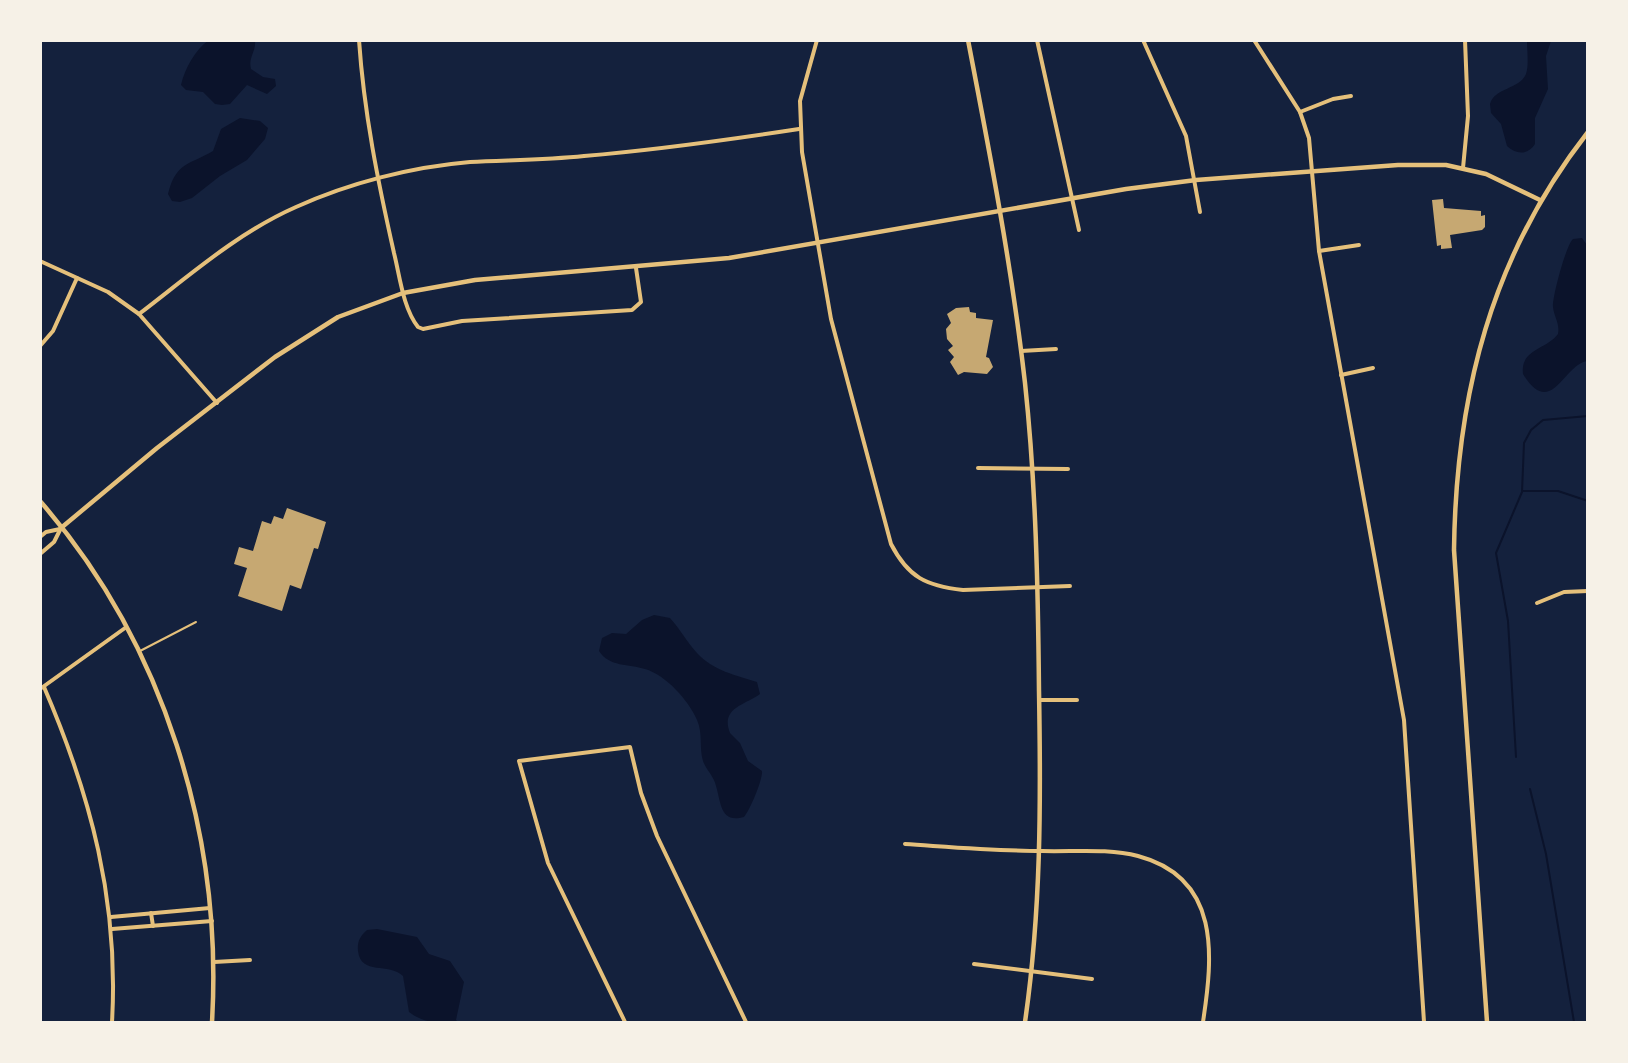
<svg xmlns="http://www.w3.org/2000/svg" width="1628" height="1063" font-family="'DM Sans',sans-serif">
<style>
.water{fill:#0b132b}
.lines{fill:none;stroke-linecap:round;stroke-linejoin:round}
.stream{stroke:#0b132b;stroke-width:2}
.building{fill:#c6a872}
.service{stroke:#e5c07b;stroke-width:2}
.minor{stroke:#e5c07b;stroke-width:4}
.tertiary{stroke:#e5c07b;stroke-width:4.5}
</style>
<rect width="100%" height="100%" fill="#14213d"/>
<!-- water -->
<g class="water">
<path d="M209 40 255 41C256 52 248 57 251 69L263 77 275 79 276 86 267 94 247 85 230 104 222 105 215 104 203 92 186 90 181 85C185 68 195 50 209 40Z"/>
<path d="M1527 41H1551L1546 56 1548 89 1535 118V144C1528 155 1516 155 1507 146L1501 124 1491 113 1490 104C1495 87 1519 90 1526 74 1529 65 1527 51 1527 41Z"/>
<path d="M240 118 260 121 268 128 265 139 247 160 220 176 192 198 180 202 172 201 168 194C176 162 189 165 213 151L221 129Z"/>
<path d="M1582 238 1587 245V361C1564 364 1551 420 1523 374 1520 349 1546 350 1558 334 1560 323 1554 317 1553 307 1552 298 1566 245 1573 239Z"/>
<path d="M654 615 670 618C680 629 687 642 697 653 714 671 735 675 757 682L760 694C745 705 720 708 730 733L740 743 748 761 762 771C763 779 750 810 744 817 720 824 721 802 716 786 714 776 706 770 703 761 699 748 703 733 697 720 689 701 666 675 645 669 629 664 609 667 599 651L602 638 612 633 626 634 642 620Z"/>
<path d="M377 929 417 937 429 954 450 961 464 982 456 1020 458 1022C439 1023 425 1024 409 1012L403 976C389 962 361 976 358 951 357 942 360 936 367 930Z"/>
</g>
<g class="lines">
<!-- stream -->
<g class="stream">
<path d="M1523 491H1558L1588 501"/>
<path d="M1516 757 1508 621 1496 553 1522 492 1524 443 1531 430 1543 420 1588 416"/>
<path d="M1530 789 1546 854 1574 1022"/>
</g>
</g>
<!-- building -->
<g class="building">
<path d="M1443 199 1444 208 1481 211V216L1485 215V227L1482 230 1450 235 1452 248 1441 249V245L1437 246 1432 200Z"/>
<path d="M969 307 970 312 976 313V318L993 320 986 357 989 358 993 367 987 374 964 372 958 375 950 362 954 357 948 350 953 346 947 339 946 329 951 323 947 314 956 308Z"/>
<path d="M287 508 326 522 318 549 314 548 301 589 290 585 282 611 238 596 247 568 234 564 239 547 253 551 262 521 271 524 274 516 283 519Z"/>
</g>
<g class="lines">
<!-- service -->
<path class="service" d="M140 651 196 622"/>
<!-- minor -->
<g class="minor">
<path d="M359 40C364 113 378 182 394 253 400 277 403 308 418 327L423 329 462 321 632 310 641 302 636 268"/>
<path d="M817 40 800 101 802 152 831 319 891 544C908 577 926 586 963 590L1070 586"/>
<path d="M1037 40 1079 230"/>
<path d="M1143 40 1186 136 1200 212"/>
<path d="M1254 40 1300 112 1309 138 1319 251 1404 720 1424 1022"/>
<path d="M1300 112 1333 99 1351 96"/>
<path d="M1463 168 1468 116 1465 40"/>
<path d="M1319 251 1359 245"/>
<path d="M40 261 108 292 139 314 217 403"/>
<path d="M139 314C189 276 237 233 296 207 349 183 411 167 470 162 508 160 546 160 584 156 656 150 727 140 799 129"/>
<path d="M40 346 53 331 77 278"/>
<path d="M1021 351 1056 349"/>
<path d="M1341 375 1373 368"/>
<path d="M978 468 1068 469"/>
<path d="M40 537 46 532 60 529"/>
<path d="M40 554 54 542 61 528"/>
<path d="M1537 603 1564 592 1588 591"/>
<path d="M44 687C91 796 119 902 112 1022"/>
<path d="M40 689 125 628"/>
<path d="M1039 700H1077"/>
<path d="M905 844C951 847 997 851 1042 851 1073 852 1108 848 1138 856 1221 878 1213 956 1203 1022"/>
<path d="M151 913 153 926"/>
<path d="M111 917 210 908"/>
<path d="M112 929 212 921"/>
<path d="M214 962 250 960"/>
<path d="M974 964 1092 979"/>
<path d="M625 1022 548 863 519 761 630 747 641 793 657 836 746 1022"/>
</g>
<!-- tertiary -->
<g class="tertiary">
<path d="M968 40C990 154 1012 268 1025 383 1036 486 1038 588 1039 691 1041 803 1041 911 1025 1022"/>
<path d="M40 501C164 643 223 836 212 1022"/>
<path d="M61 528 157 448 275 357 338 317 403 293 475 280 729 258 1126 189 1196 180 1398 165H1446L1486 174 1540 200"/>
<path d="M1487 1022 1454 550C1456 395 1491 256 1588 132"/>
</g>
</g>
<!-- border -->
<rect width="1628" height="1063" fill="none" stroke="#f6f1e7" stroke-width="84"/>
</svg>
